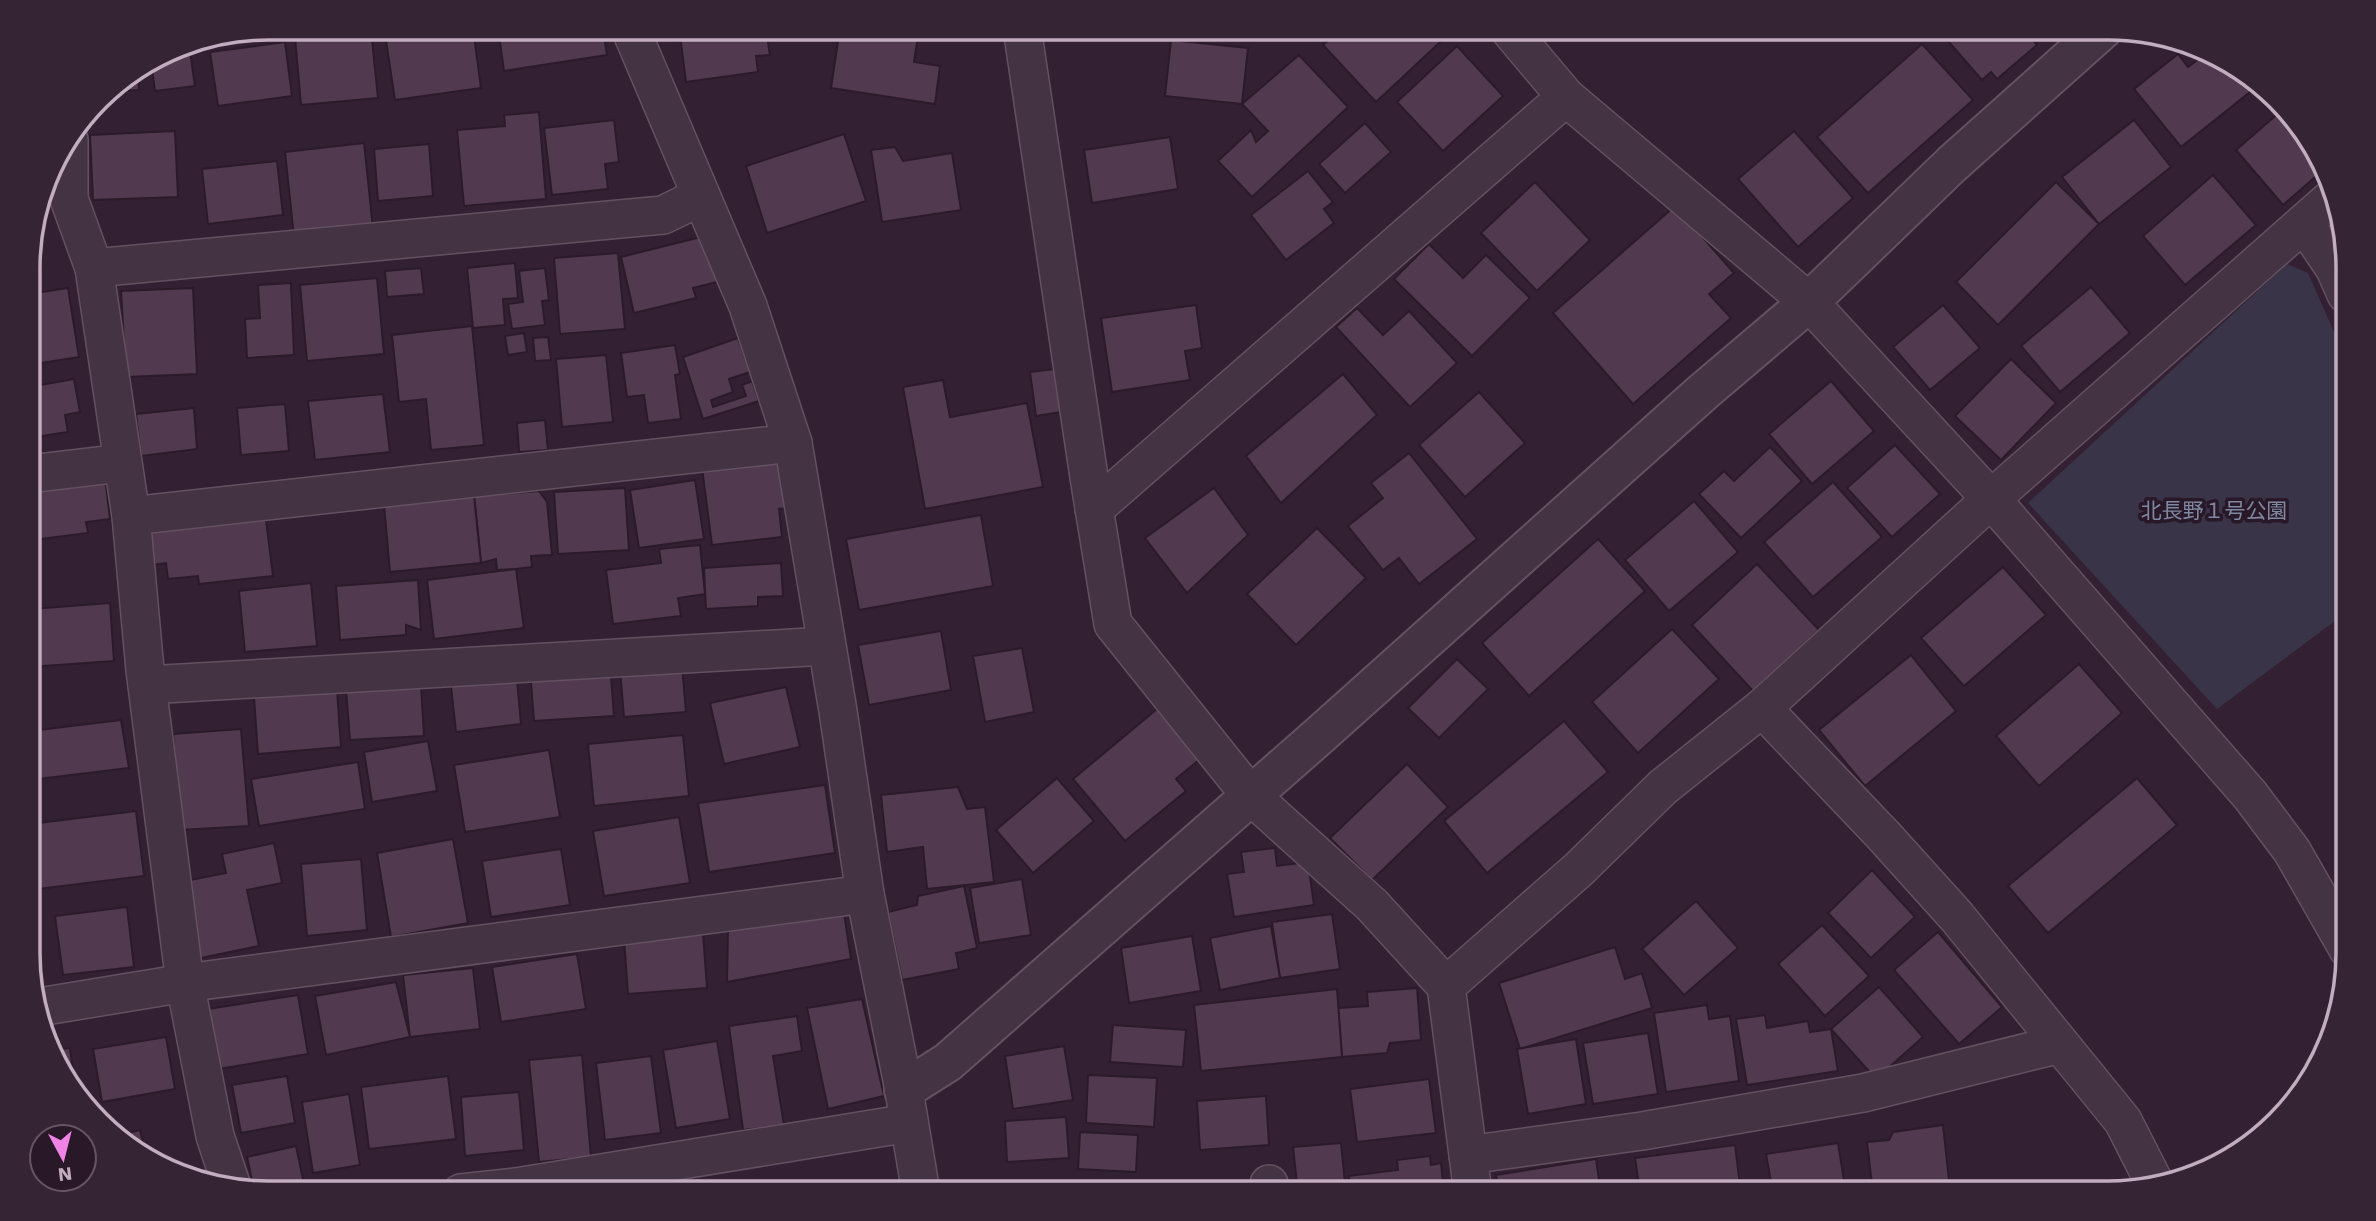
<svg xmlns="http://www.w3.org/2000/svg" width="2376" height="1221" font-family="'Work Sans','Noto Sans JP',sans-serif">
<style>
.green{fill:#3a3449}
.building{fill:#513950;stroke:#2b1b2a;stroke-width:2}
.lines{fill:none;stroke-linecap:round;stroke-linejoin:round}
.minor-casing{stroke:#635161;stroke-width:40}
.tertiary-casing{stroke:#635161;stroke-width:42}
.minor{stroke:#443343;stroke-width:37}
.tertiary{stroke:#443343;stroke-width:38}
.labels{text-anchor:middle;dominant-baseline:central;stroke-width:7;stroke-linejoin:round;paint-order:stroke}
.park-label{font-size:21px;fill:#7e88a1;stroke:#291928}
.rim{fill:none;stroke:#c2adc0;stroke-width:3.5}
</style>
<rect width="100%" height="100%" fill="#342033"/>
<!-- green -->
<path class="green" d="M2287 264 2308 273 2346 359 2347 612 2217 709 2028 503Z"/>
<!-- building -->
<g class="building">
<path d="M288 28H315V30L288 31Z"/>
<path d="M398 28H473L481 88 395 100 385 34 399 31Z"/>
<path d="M498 28H603L607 55 504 71Z"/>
<path d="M679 28H766L770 55 756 56 758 72 686 82Z"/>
<path d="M840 28 919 29 914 62 940 66 935 104 831 88Z"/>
<path d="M1342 28H1454V29L1376 102 1323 45Z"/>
<path d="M1963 28H2023L2037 45 1997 79 1991 72 1982 80 1948 41Z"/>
<path d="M371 30 378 98 301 105 295 37Z"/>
<path d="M1171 40 1248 48 1242 104 1165 96Z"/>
<path d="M285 42 292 96 218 106 210 52Z"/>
<path d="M189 44 195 86 155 91 151 62 177 46Z"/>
<path d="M1922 44 1973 100 1868 193 1817 137Z"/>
<path d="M1457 46 1503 96 1443 151 1397 102Z"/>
<path d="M2208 52 2214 53 2255 88 2181 147 2134 89 2178 54 2188 67Z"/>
<path d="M1299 55 1348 107 1252 197 1218 161 1251 130 1256 142 1268 131 1242 104Z"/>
<path d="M138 70 139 90 107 92 110 88Z"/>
<path d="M2281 111 2307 134 2321 172 2283 205 2236 150Z"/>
<path d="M539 112 546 199 464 206 457 130 505 126 504 115Z"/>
<path d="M614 120 619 162 605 164 608 189 552 195 544 128Z"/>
<path d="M2134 120 2171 167 2099 224 2062 177Z"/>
<path d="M1365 123 1391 152 1345 193 1319 164Z"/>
<path d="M175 131 178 197 93 200 90 135Z"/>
<path d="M1794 131 1853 198 1798 247 1738 179Z"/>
<path d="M844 134 866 201 767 233 746 166Z"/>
<path d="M1170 137 1178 189 1092 203 1084 150Z"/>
<path d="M364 143 373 228 294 237 285 152Z"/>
<path d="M429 144 433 196 378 201 374 149Z"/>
<path d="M895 147 903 161 952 153 961 210 882 222 871 150Z"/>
<path d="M277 161 283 215 208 224 202 169Z"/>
<path d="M1308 171 1333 202 1324 209 1334 223 1286 260 1251 215Z"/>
<path d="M2213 175 2256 225 2185 285 2143 236Z"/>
<path d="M1535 182 1590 240 1537 291 1481 233Z"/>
<path d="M2056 182 2099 224 1998 325 1956 282Z"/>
<path d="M1675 206 1734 273 1709 294 1731 318 1633 404 1553 313Z"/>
<path d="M705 236 717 282 693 288 696 298 634 313 621 257Z"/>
<path d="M1429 244 1463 278 1486 255 1530 298 1472 356 1394 279Z"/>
<path d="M618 253 625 329 560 334 554 258Z"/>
<path d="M515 263 518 298 503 299 505 325 473 328 467 268Z"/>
<path d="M421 268 424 294 387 297 385 271Z"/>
<path d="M545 268 549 300 542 301 545 325 512 329 508 304 523 302 519 271Z"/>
<path d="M377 278 384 354 307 361 300 285Z"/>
<path d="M291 283 294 355 247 358 245 319 260 318 258 285Z"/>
<path d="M2091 287 2130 333 2060 392 2021 346Z"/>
<path d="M68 288 79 357 29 365V294Z"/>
<path d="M193 288 197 374 126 377 121 291Z"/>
<path d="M1196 305 1202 348 1185 351 1190 380 1112 392 1101 318Z"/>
<path d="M1943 305 1980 348 1930 390 1893 347Z"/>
<path d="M1357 308 1383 335 1409 311 1457 363 1410 407 1336 327Z"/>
<path d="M472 326 484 445 431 450 426 399 399 402 392 335Z"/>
<path d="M524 333 527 352 508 355 505 336Z"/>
<path d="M548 337 551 360 535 361 533 338Z"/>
<path d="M738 338 750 372 729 379 733 392 711 400 713 407 746 396 742 385 752 381 759 401 703 419 683 357Z"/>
<path d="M675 345 680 374 675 375 681 419 648 423 644 395 627 397 621 353Z"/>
<path d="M606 355 613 422 562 427 556 359Z"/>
<path d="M2011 359 2056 403 2001 460 1955 416Z"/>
<path d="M1055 369 1061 412 1036 416 1030 372Z"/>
<path d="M1343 374 1377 415 1281 503 1246 456Z"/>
<path d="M74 379 80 412 65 415 68 432 29 438V387Z"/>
<path d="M943 380 950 417 1027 403 1043 487 925 509 903 387Z"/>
<path d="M1831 381 1874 431 1812 484 1769 434Z"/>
<path d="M1479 392 1525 443 1465 497 1419 445Z"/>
<path d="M383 394 390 452 315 460 308 401Z"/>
<path d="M285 404 289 451 241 455 237 408Z"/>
<path d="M194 408 197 449 141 456 136 414Z"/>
<path d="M545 420 548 450 519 452 517 423Z"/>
<path d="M1895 445 1940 494 1892 537 1847 488Z"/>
<path d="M1770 447 1802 481 1741 538 1699 494 1724 471 1734 481Z"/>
<path d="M1409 453 1477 539 1419 584 1399 558 1383 570 1348 526 1383 498 1371 483Z"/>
<path d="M772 459 786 471 791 508 779 509 782 537 712 545 702 468Z"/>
<path d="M105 477 110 519 86 522 88 533 33 540 29 486Z"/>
<path d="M695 480 704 539 639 548 630 490Z"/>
<path d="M1833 482 1882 537 1813 597 1764 542Z"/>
<path d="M625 488 629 550 558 554 554 492Z"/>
<path d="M1214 488 1248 535 1187 593 1145 538Z"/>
<path d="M539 491 547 502 552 555 531 556 532 567 516 569 497 570 496 559 481 563 474 496Z"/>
<path d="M474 496 481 563 390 572 384 505Z"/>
<path d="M1694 501 1738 552 1669 611 1625 560Z"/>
<path d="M265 512 273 576 199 584 198 576 168 579 166 563 151 565 147 526Z"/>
<path d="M981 515 993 586 859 610 846 539Z"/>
<path d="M1317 528 1366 578 1296 645 1247 594Z"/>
<path d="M1598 539 1645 591 1529 696 1482 643Z"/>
<path d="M700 545 705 594 678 598 681 616 613 624 606 570 661 563 659 549Z"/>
<path d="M781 563 783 596 758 597V606L706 609 704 568Z"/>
<path d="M1757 564 1819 630 1753 691 1692 625Z"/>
<path d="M2003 567 2046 615 1964 686 1921 638Z"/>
<path d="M516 569 524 628 434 639 427 580Z"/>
<path d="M29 577 32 609 110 603 114 661 29 667Z"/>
<path d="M418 580 421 630 406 625V635L340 640 336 586Z"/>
<path d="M311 583 317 646 245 652 239 591Z"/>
<path d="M1672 629 1719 679 1638 753 1592 702Z"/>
<path d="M941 631 951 690 869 705 858 645Z"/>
<path d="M1022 648 1034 712 985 722 973 656Z"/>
<path d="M1911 655 1956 711 1865 786 1819 730Z"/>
<path d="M1457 659 1488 689 1439 738 1408 708Z"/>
<path d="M2079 664 2122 713 2039 786 1996 736Z"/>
<path d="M599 665 600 678 611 676 614 716 534 721 530 671Z"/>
<path d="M682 665 686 712 624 717 620 670Z"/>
<path d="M516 669 521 724 456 732 450 677Z"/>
<path d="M421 684 424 736 350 740 346 689Z"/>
<path d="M786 687 800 747 724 764 710 703Z"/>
<path d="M337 690 341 747 258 754 254 697Z"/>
<path d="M1157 709 1200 759 1176 779 1186 791 1125 841 1073 779Z"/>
<path d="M121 720 129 768 30 780V731Z"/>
<path d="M1564 721 1608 772 1487 873 1444 821Z"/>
<path d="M241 729 249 826 180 830 173 734Z"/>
<path d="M683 735 689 796 594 806 588 744Z"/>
<path d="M428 741 437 791 372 802 364 752Z"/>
<path d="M549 750 560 817 465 832 454 765Z"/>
<path d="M358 762 365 809 259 826 251 779Z"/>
<path d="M1407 764 1448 807 1372 880 1330 838Z"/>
<path d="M1057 778 1094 821 1033 873 996 830Z"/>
<path d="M2137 778 2177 825 2048 933 2008 886Z"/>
<path d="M825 785 835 853 709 872 698 803Z"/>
<path d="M958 787 967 809 985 807 994 882 927 889 923 847 887 852 881 795Z"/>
<path d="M136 811 144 876 38 889 36 867 30 868V824Z"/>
<path d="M679 817 690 883 604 896 593 831Z"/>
<path d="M453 839 468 923 391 937 377 853Z"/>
<path d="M274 843 282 883 247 890 259 946 201 958 185 881 226 873 222 854Z"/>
<path d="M1275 848 1277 866 1308 862 1314 905 1234 917 1227 874 1244 872 1241 852Z"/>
<path d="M561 849 570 905 491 917 482 861Z"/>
<path d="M361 859 367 930 307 936 301 864Z"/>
<path d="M1872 870 1915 917 1871 958 1828 913Z"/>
<path d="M1022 879 1031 935 979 943 970 888Z"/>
<path d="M964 886 977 948 956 953 959 969 902 980 888 912 917 905 918 896Z"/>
<path d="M1696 901 1738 948 1684 995 1642 949Z"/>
<path d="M127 907 134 967 63 975 55 916Z"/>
<path d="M844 913 851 959 727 982 728 929Z"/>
<path d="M1332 914 1340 969 1280 978 1272 922Z"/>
<path d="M1822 925 1869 976 1825 1016 1778 964Z"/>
<path d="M1271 926 1280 978 1220 990 1210 938Z"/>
<path d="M1938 932 2002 1007 1959 1044 1894 970Z"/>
<path d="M703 933 707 988 628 994 624 939Z"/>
<path d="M1192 936 1201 991 1129 1003 1121 948Z"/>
<path d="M1615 947 1625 979 1642 973 1652 1008 1520 1049 1499 983Z"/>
<path d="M577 954 586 1009 501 1022 492 967Z"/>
<path d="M473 968 480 1029 410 1037 403 975Z"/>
<path d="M396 982 410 1037 326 1055 315 996Z"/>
<path d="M1879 987 1923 1037 1876 1079 1831 1029Z"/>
<path d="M1417 988 1421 1040 1390 1043 1387 1053 1342 1057 1338 1008 1368 1006 1367 992Z"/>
<path d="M1337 989 1342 1057 1201 1071 1194 1005Z"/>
<path d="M298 995 308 1054 219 1069 208 1009Z"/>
<path d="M862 999 884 1096 828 1109 807 1008Z"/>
<path d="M1707 1005 1709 1019 1730 1016 1739 1081 1666 1092 1654 1013Z"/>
<path d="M1765 1015 1767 1028 1808 1021 1810 1032 1831 1029 1838 1071 1747 1085 1736 1019Z"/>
<path d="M797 1016 802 1051 773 1056 784 1125 743 1130 729 1026Z"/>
<path d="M1113 1025 1186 1030 1183 1067 1110 1062Z"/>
<path d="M1648 1033 1658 1094 1593 1104 1583 1043Z"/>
<path d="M166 1037 175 1089 102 1102 93 1049Z"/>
<path d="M1576 1039 1586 1104 1528 1114 1517 1049Z"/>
<path d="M717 1041 730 1119 676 1128 663 1050Z"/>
<path d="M1064 1046 1073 1100 1013 1109 1005 1056Z"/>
<path d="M70 1048 76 1093 69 1087 55 1050Z"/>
<path d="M582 1055 591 1157 539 1162 529 1060Z"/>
<path d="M651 1056 661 1133 605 1140 596 1063Z"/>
<path d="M1088 1075 1157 1078 1154 1127 1086 1123Z"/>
<path d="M287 1076 295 1123 241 1133 232 1085Z"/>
<path d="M448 1076 456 1139 369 1149 361 1087Z"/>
<path d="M1429 1079 1436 1133 1357 1142 1350 1089Z"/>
<path d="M519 1092 524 1150 465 1156 461 1097Z"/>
<path d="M349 1094 360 1165 313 1173 302 1102Z"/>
<path d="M1266 1096 1269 1145 1200 1150 1197 1101Z"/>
<path d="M1066 1117 1069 1158 1007 1162 1005 1121Z"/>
<path d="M1943 1125 1950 1189 1937 1190V1193H1873L1867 1142 1889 1140 1893 1132Z"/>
<path d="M140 1130 146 1155 123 1134Z"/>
<path d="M1080 1132 1138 1135 1136 1172 1078 1169Z"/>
<path d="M1341 1143 1346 1193H1298L1293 1147Z"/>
<path d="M1838 1143 1846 1193H1773L1766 1154Z"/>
<path d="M1735 1145 1741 1193H1640L1635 1158Z"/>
<path d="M296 1146 306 1193H268L254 1190 247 1157Z"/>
<path d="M1430 1156 1431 1165 1441 1163 1444 1193H1350L1349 1176 1398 1170 1397 1160Z"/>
<path d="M1596 1159 1601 1193H1499L1496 1175Z"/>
<path d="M731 1184 733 1193H676Z"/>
<path d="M897 1185 898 1193H846Z"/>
<path d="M1068 1186 1135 1189V1193H1067Z"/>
</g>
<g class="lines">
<defs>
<g id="minor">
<path d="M630 28 748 306 793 443 838 711 865 894 904 1090 921 1193"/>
<path d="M1022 28 1089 477 1113 624 1250 795 1372 905 1446 986 1473 1193"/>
<path d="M1508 28 1566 97 1809 302 1991 499 2250 795 2292 851 2348 949"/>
<path d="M69 140V199L94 268 131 516 145 670 185 983 215 1136 231 1184"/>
<path d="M2304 223 2335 269 2346 294"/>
<path d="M94 268 663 215 700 197"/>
<path d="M29 474 122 463"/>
<path d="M1094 509 1566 97"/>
<path d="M131 516 793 443"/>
<path d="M147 685 826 646"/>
<path d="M1762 708 1884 836 1957 917 2123 1121 2154 1182"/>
<path d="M1446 986 1578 870 1663 787 1762 708 1991 499 2331 199"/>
<path d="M39 1007 185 983 865 894"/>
<path d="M1468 1155 1642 1131 1863 1093 2060 1044"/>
<path d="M1269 1184V1193"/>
<path d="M461 1193 516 1187 909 1123"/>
</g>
<path id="tertiary" d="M904 1090 948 1062 1321 734 1703 392 1809 302 1952 164 2104 28"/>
</defs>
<!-- minor casing -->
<use href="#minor" class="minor-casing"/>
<!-- tertiary casing -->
<use href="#tertiary" class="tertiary-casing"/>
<!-- minor -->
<use href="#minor" class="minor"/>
<!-- tertiary -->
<use href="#tertiary" class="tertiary"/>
</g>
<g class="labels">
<!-- park labels -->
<g class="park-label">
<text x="2214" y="510">北長野１号公園</text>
</g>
</g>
<!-- crop -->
<path d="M0 0H2376V1221H0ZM268 40H2108A228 228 0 0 1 2336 268V953A228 228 0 0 1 2108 1181H268A228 228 0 0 1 40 953V268A228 228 0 0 1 268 40Z" fill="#352534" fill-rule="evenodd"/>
<path class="rim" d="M268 40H2108A228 228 0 0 1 2336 268V953A228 228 0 0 1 2108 1181H268A228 228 0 0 1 40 953V268A228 228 0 0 1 268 40Z"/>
<!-- north arrow -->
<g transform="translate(63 1158) rotate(173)"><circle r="33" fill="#291928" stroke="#665465" stroke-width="2"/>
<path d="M0-5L12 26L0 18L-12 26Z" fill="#f084e6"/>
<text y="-10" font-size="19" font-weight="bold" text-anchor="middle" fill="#c2adc0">N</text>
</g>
</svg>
